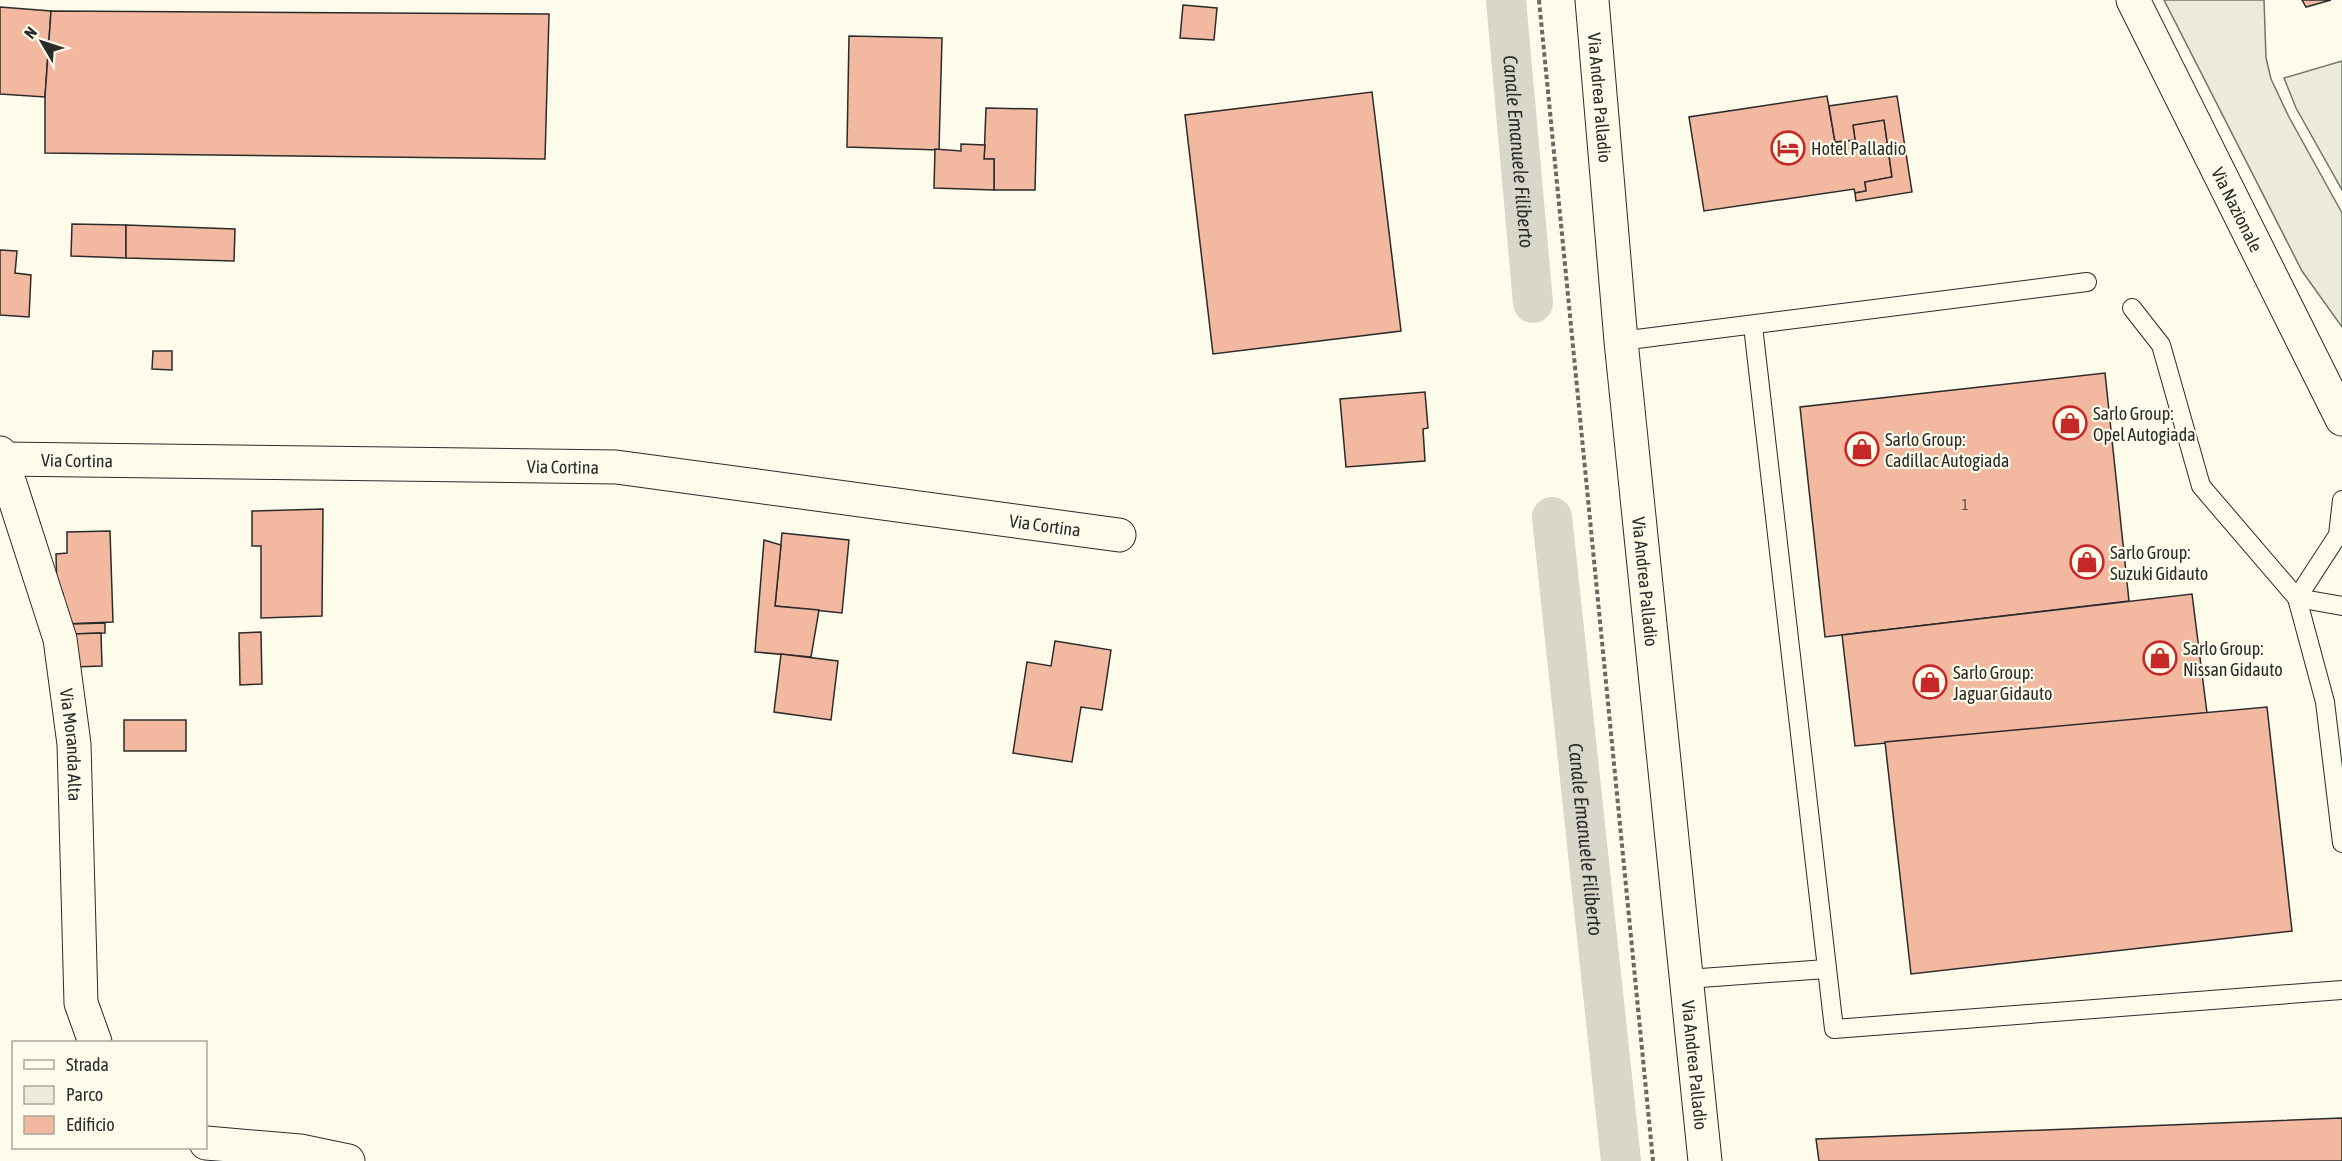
<svg xmlns="http://www.w3.org/2000/svg" width="2342" height="1161" font-family="'Asap Condensed',sans-serif">
<style>
.green{fill:#ecebdb;stroke:#74746e;stroke-width:1.5}
.parking{fill:#eceadb;stroke:#74746e;stroke-width:1.5}
.lines{fill:none;stroke-linecap:round;stroke-linejoin:round}
.canal{stroke:#d8d7c9;stroke-width:40}
.building{fill:#f2b8a0;stroke:#2b2b2b;stroke-width:1.5}
.service-casing{stroke:#2b2b2b;stroke-width:20}
.minor-casing{stroke:#2b2b2b;stroke-width:35}
.tertiary-casing{stroke:#2b2b2b;stroke-width:35}
.primary-casing{stroke:#2b2b2b;stroke-width:35}
.path{stroke:#6a6964;stroke-width:4;stroke-dasharray:4.5 3;stroke-linecap:butt}
.service{stroke:#fdfbea;stroke-width:18}
.minor{stroke:#fdfbea;stroke-width:33}
.tertiary{stroke:#fdfbea;stroke-width:33}
.primary{stroke:#fdfbea;stroke-width:33}
.labels{text-anchor:middle;dominant-baseline:central;stroke-width:4.5;stroke-linejoin:round;paint-order:stroke}
.number-label{font-size:15px;fill:#5d4e48}
.street-label{font-size:18px;fill:#2b2b2b;stroke:#fdfbea}
.poi-label{font-size:18px;fill:#2b2b2b;stroke:#fdfbea;text-anchor:start}
.water-label{font-size:20px;font-style:italic;fill:#2b2b2b;stroke:#fdfbea}
</style>
<rect width="100%" height="100%" fill="#fdfbea"/>
<!-- green -->
<path class="green" d="M2164 0H2264L2266 58 2271 79 2289 117 2342 213V327L2302 271Z"/>
<!-- parking -->
<path class="parking" d="M2342 61V190L2296 108 2284 78Z"/>
<g class="lines">
<!-- canal -->
<g class="canal">
<path id="s1" d="M1506 0 1533 303"/>
<path id="s2" d="M1552 517 1621 1161"/>
</g>
</g>
<!-- building -->
<g class="building">
<path d="M2302 0H2331L2306 7Z"/>
<path d="M1183 5 1217 8 1214 40 1180 38Z"/>
<path d="M0 7 51 11 45 97 0 94Z"/>
<path d="M51 11 549 14 545 159 45 153V97Z"/>
<path d="M849 36 942 38 939 150 847 147Z"/>
<path d="M1372 92 1401 331 1213 354 1185 115Z"/>
<path d="M1827 96 1835 142 1855 140 1853 125 1884 120 1892 177 1865 182 1866 191 1855 193 1854 189 1704 211 1689 117Z"/>
<path d="M1897 96 1912 192 1856 201 1855 193 1866 191 1865 182 1892 177 1884 120 1853 125 1855 140 1835 142 1829 106Z"/>
<path d="M986 108 1037 109 1035 190H994V159H984Z"/>
<path d="M961 144 985 145 984 159H994V190L934 188 935 149 961 151Z"/>
<path d="M72 224 126 225V258L71 256Z"/>
<path d="M126 225 235 229 234 261 126 258Z"/>
<path d="M0 250 17 251 15 273 31 275 29 317 0 315Z"/>
<path d="M153 351H172V370L152 369Z"/>
<path d="M2105 373 2129 601 1825 637 1800 407Z"/>
<path d="M1425 392 1428 428 1423 429 1425 461 1346 467 1340 399Z"/>
<path d="M323 509 322 616 261 618V546H252V511Z"/>
<path d="M110 531 113 622 64 624 63 593H57L56 554 67 553V532Z"/>
<path d="M782 533 849 540 842 613 775 606Z"/>
<path d="M764 540 781 545 775 606 819 610 811 657 755 652Z"/>
<path d="M2192 594 2207 713 1855 746 1842 635Z"/>
<path d="M105 623V633L72 634V624Z"/>
<path d="M261 632 262 684 240 685 239 633Z"/>
<path d="M101 633 102 666 74 667 72 634Z"/>
<path d="M1055 641 1111 650 1102 710 1081 707 1072 762 1013 753 1027 662 1051 666Z"/>
<path d="M781 654 838 661 831 720 774 712Z"/>
<path d="M2267 707 2292 931 1911 974 1885 742Z"/>
<rect x="124" y="720" width="62" height="31"/>
<path d="M2342 1118V1161H1819L1816 1139Z"/>
</g>
<g class="lines">
<defs>
<g id="service">
<path d="M2132 308 2161 345 2201 486 2297 598 2325 702 2342 843"/>
<path d="M1753 326 1834 1029 2342 990"/>
<path d="M1621 341 2087 282"/>
<path d="M2297 598 2338 535 2342 500"/>
<path d="M2297 598 2342 606"/>
<path d="M1687 979 1826 969"/>
</g>
<g id="minor">
<path id="s3" d="M0 453 60 639 74 744 81 1003 95 1042"/>
<path id="s4" d="M3 459 616 467 1119 535"/>
<path d="M206 1143 300 1151 348 1161"/>
</g>
<g id="tertiary">
<path id="s5" d="M1592 0 1621 341 1705 1161"/>
</g>
<g id="primary">
<path id="s6" d="M2133 0 2342 419"/>
</g>
</defs>
<!-- service casing -->
<use href="#service" class="service-casing"/>
<!-- minor casing -->
<use href="#minor" class="minor-casing"/>
<!-- tertiary casing -->
<use href="#tertiary" class="tertiary-casing"/>
<!-- primary casing -->
<use href="#primary" class="primary-casing"/>
<!-- path -->
<path class="path" d="M1539 0 1653 1161"/>
<!-- service -->
<use href="#service" class="service"/>
<!-- minor -->
<use href="#minor" class="minor"/>
<!-- tertiary -->
<use href="#tertiary" class="tertiary"/>
<!-- primary -->
<use href="#primary" class="primary"/>
</g>
<!-- icons -->
<defs>
<symbol id="hotel-ring" viewBox="-11 -11 22 22"><circle r="9.5" fill="#fdfbea" stroke="#c62828" stroke-width="1.5"/><path d="M-6-4.5h1.5V1H6V5H4.5V3h-9V5H-6ZM-4 0a1.8 1.8 0 1 1 3.6 0ZM.5 0V-2.5h3Q6-2.5 6 0Z" fill="#c62828"/></symbol>
<symbol id="shop-ring" viewBox="-11 -11 22 22"><circle r="9.5" fill="#fdfbea" stroke="#c62828" stroke-width="1.5"/><path d="M-5-2.5h2.3a2.7 3.5 0 0 1 5.4 0H5L5.5 6h-11ZM-1.5-2.5h3a1.5 2.3 0 0 0-3 0Z" fill="#c62828"/></symbol>
</defs>
<g fill-rule="evenodd">
<use href="#hotel-ring" x="1769" y="129" width="38" height="38"/>
<use href="#shop-ring" x="2051" y="404" width="38" height="38"/>
<use href="#shop-ring" x="1843" y="430" width="38" height="38"/>
<use href="#shop-ring" x="2068" y="543" width="38" height="38"/>
<use href="#shop-ring" x="2141" y="639" width="38" height="38"/>
<use href="#shop-ring" x="1911" y="663" width="38" height="38"/>
</g>
<g class="labels">
<!-- number labels -->
<g class="number-label">
<text x="1965" y="504">1</text>
</g>
<!-- street labels -->
<g class="street-label">
<text stroke="none"><textPath href="#s5" startOffset="98">Via Andrea Palladio</textPath></text>
<text stroke="none"><textPath href="#s6" startOffset="234">Via Nazionale</textPath></text>
<text stroke="none"><textPath href="#s4" startOffset="74">Via Cortina</textPath></text>
<text stroke="none"><textPath href="#s4" startOffset="560">Via Cortina</textPath></text>
<text stroke="none"><textPath href="#s4" startOffset="1046">Via Cortina</textPath></text>
<text stroke="none"><textPath href="#s5" startOffset="584">Via Andrea Palladio</textPath></text>
<text stroke="none"><textPath href="#s3" startOffset="302">Via Moranda Alta</textPath></text>
<text stroke="none"><textPath href="#s5" startOffset="1070">Via Andrea Palladio</textPath></text>
</g>
<!-- poi labels -->
<g class="poi-label">
<text x="1811" y="148">Hotel Palladio</text>
<text x="2093" y="413">Sarlo Group:<tspan x="2093" dy="21">Opel Autogiada</tspan></text>
<text x="1885" y="439">Sarlo Group:<tspan x="1885" dy="21">Cadillac Autogiada</tspan></text>
<text x="2110" y="552">Sarlo Group:<tspan x="2110" dy="21">Suzuki Gidauto</tspan></text>
<text x="2183" y="648">Sarlo Group:<tspan x="2183" dy="21">Nissan Gidauto</tspan></text>
<text x="1953" y="672">Sarlo Group:<tspan x="1953" dy="21">Jaguar Gidauto</tspan></text>
</g>
<!-- water labels -->
<g class="water-label">
<text stroke="none"><textPath href="#s1" startOffset="152">Canale Emanuele Filiberto</textPath></text>
<text stroke="none"><textPath href="#s2" startOffset="324">Canale Emanuele Filiberto</textPath></text>
</g>
</g>
<!-- legend -->
<rect x="12" y="1041" width="195" height="108" fill="#fdfbea" stroke="#a9a89e" stroke-width="1.5"/>
<rect x="24" y="1060" width="30" height="9" fill="#fdfbea" stroke="#a9a89e" stroke-width="1.5"/>
<text x="66" y="1071" font-size="18" fill="#2b2b2b">Strada</text>
<rect x="24" y="1086" width="30" height="18" fill="#ecebdb" stroke="#a9a89e" stroke-width="1.5"/>
<text x="66" y="1101" font-size="18" fill="#2b2b2b">Parco</text>
<rect x="24" y="1116" width="30" height="18" fill="#f2b8a0" stroke="#a9a89e" stroke-width="1.5"/>
<text x="66" y="1131" font-size="18" fill="#2b2b2b">Edificio</text>
<!-- north arrow -->
<g transform="translate(42 42) rotate(309)" stroke="#fdfbea" stroke-width="4.5" paint-order="stroke">
<path d="M0-4.5L10 22L0 15L-10 22Z" fill="#2b2b2b"/>
<text y="-9" font-size="16" font-weight="bold" text-anchor="middle" fill="#2b2b2b">N</text>
</g>
</svg>
